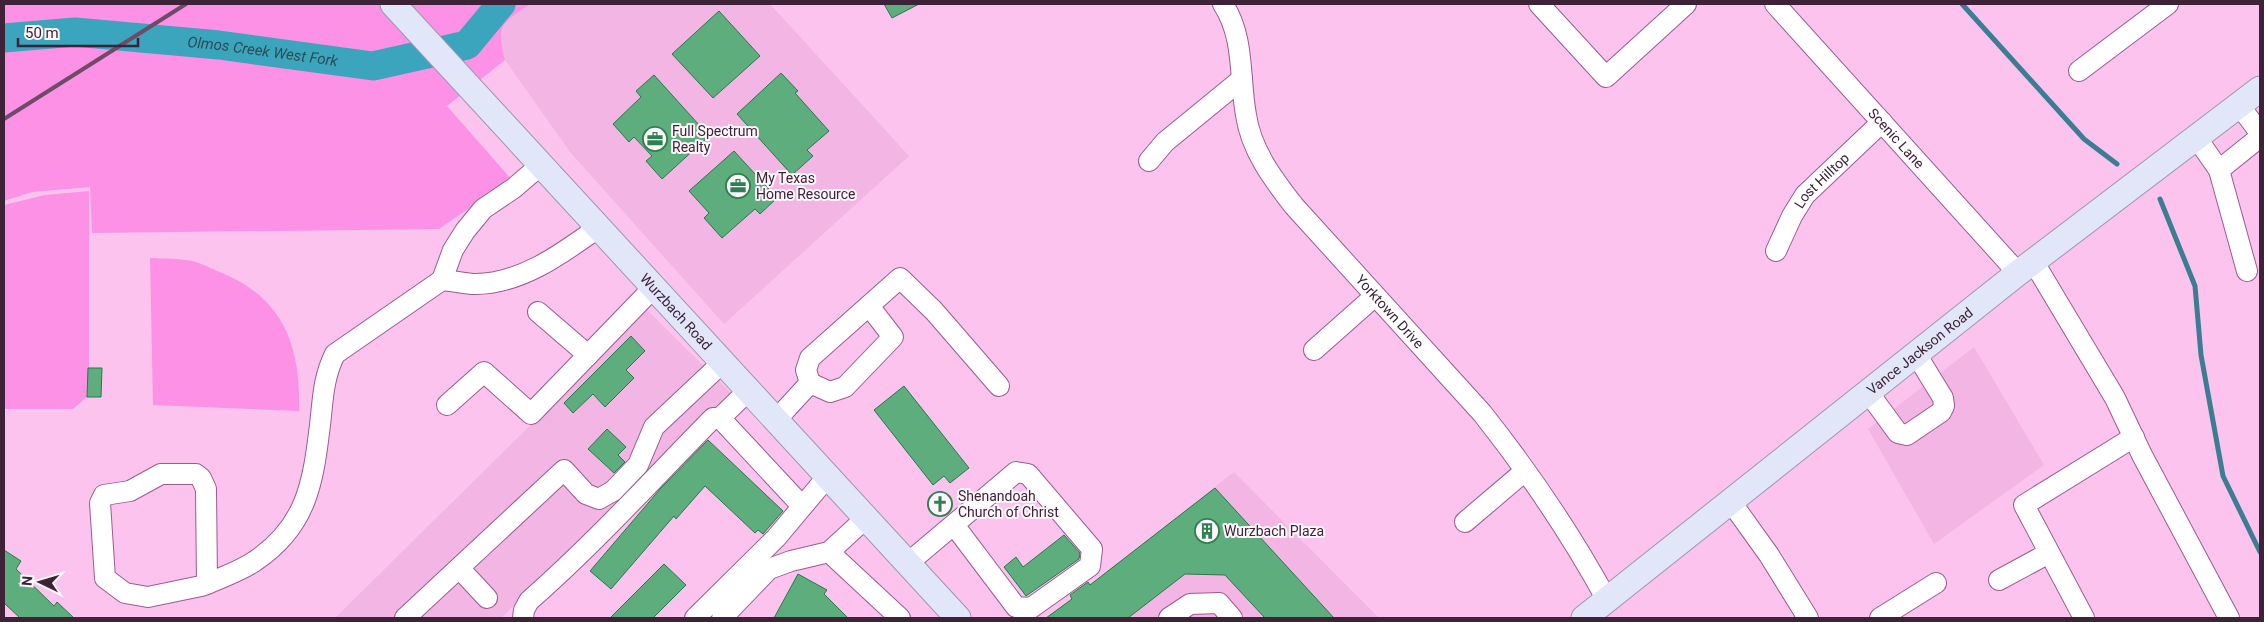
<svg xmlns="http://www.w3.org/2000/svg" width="2264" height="622" font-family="Roboto,sans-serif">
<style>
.built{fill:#f3b5e4}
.green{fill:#fc91e6}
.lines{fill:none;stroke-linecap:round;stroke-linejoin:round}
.stream{stroke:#3b7e94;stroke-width:5}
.river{stroke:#3aa5bc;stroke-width:29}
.building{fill:#5dae7c;stroke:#257a4b}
.minor-casing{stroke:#9c5b8f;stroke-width:22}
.major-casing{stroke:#9b97b3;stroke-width:27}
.minor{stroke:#fff;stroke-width:20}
.major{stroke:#e1e6f9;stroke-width:25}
.rail{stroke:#6e4b66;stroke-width:4}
.labels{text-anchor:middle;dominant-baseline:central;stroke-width:4;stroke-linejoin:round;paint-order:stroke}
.poi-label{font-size:14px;fill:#3e2338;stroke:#fef7fc;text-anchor:start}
.street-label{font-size:14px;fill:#3e2338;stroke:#fef7fc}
.water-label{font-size:15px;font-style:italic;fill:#2c4c54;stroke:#fef7fc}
</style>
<rect width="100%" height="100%" fill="#fdc3ef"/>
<!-- built -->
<g class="built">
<path d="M530 4H770L909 156 724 324 570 152 505 60 499 40 507 19Z"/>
<path d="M647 310 731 393 501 618H335Z"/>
<path d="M1974 347 2044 465 1934 544 1868 429Z"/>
<path d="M1234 472 1379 618H1048Z"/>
</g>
<!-- green -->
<g class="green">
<path d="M4 4H530C503 22 495 26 505 60L447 106 511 179 439 229 92 233 90 187 32 192 4 201Z"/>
<path d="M89 191V395L73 409H4V205L45 195Z"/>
<path d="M150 258C163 259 179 258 192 261 200 263 209 267 217 271 283 296 301 345 299 411L153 405Z"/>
</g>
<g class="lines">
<!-- stream -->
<g class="stream">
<path d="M1962 4 2084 139 2117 164"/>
<path d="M2160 199 2195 286 2201 355 2223 476 2260 552"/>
</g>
<!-- river -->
<path class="river" id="s1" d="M4 38 75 32 219 45 373 66 467 45 501 4"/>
</g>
<!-- building -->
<g class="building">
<path d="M884 4H919L892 18Z"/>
<path d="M719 11 760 56 713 98 672 54Z"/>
<path d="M781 73 798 91 795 93 829 131 807 150 813 156 792 175 737 114Z"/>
<path d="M654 75 709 136 662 179 646 161 652 156 634 137 629 142 613 124 641 97 636 91Z"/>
<path d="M734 151 777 198 760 214 755 209 722 238 704 218 709 213 689 191Z"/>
<path d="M631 336 645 351 626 370 634 378 605 407 593 394 573 413 564 403Z"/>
<path d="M88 368H102L101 397H87Z"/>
<path d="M904 386 969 468 950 483 944 476 933 485 874 410Z"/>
<path d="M607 429 626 447 618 455 625 462 614 473 588 449Z"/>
<path d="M708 440 783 511 763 534 758 530 755 533 705 486 676 519 674 516 611 589 590 571 661 488Z"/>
<path d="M1215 488 1334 618H1265L1225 575 1185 574 1128 618H1046L1072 599 1070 595 1088 582 1090 585Z"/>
<path d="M1064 535 1080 553 1079 559 1026 596 1004 567 1016 557 1023 567Z"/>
<path d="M4 550 21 561 16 569 54 606 57 602 74 618H20L4 603Z"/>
<path d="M664 564 686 585 653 618H610Z"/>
<path d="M798 574 827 590 824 594 848 618H774Z"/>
</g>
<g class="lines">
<defs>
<g id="minor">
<path id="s2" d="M1223 4C1245 38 1239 77 1246 115 1251 150 1273 179 1294 206L1482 413C1528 471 1572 536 1607 600"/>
<path d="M1539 4 1606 77 1686 4"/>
<path id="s3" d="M1775 4 2018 273"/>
<path d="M2079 71 2168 4"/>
<path d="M2239 105 2260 133"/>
<path d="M2196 137 2219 170 2247 271"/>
<path d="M1149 161 1165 142 1242 79"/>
<path d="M542 164 514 188 483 209 465 231 453 250 442 280C452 281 463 283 473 284 520 285 563 253 599 227"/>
<path d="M2219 170 2260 137"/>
<path id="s4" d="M1776 251 1792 216 1805 195 1882 122"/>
<path d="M2033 261 2115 398 2142 455 2229 618"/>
<path d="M538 312 588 355"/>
<path d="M1314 350 1375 296"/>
<path d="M810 383 830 392 845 387 893 337 869 306"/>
<path d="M1868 392 1898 433 1907 435 1941 412 1944 406 1943 398 1916 354"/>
<path d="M447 405 484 372 531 414 655 286"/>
<path d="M720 418 802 506"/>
<path d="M776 420 810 383 806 370 810 358 900 278 934 311 999 386"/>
<path d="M1731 502 1769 555 1808 618"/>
<path d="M1465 522 1525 471"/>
<path d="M829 552 900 618"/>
<path d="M908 563 1016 472 1028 474 1092 549 1090 566 1031 608 1016 607 954 525"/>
<path d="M459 568 487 598"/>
<path d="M1999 580 2049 553"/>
<path d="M207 584 206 489 201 478 196 474H161L130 491 104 495 100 503 105 578 125 593 148 597 201 586 207 584C222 577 241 571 255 561 307 526 313 483 320 425 323 399 323 378 335 354L442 280"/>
<path d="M405 618 564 470 586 494 599 499 613 491 638 465 654 427 723 362"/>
<path d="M523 618 524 610 529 601C594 544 652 480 713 418H720L749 390"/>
<path d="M695 618 776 538 828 476"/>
<path d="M722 618 769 569 791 561 829 552 866 518"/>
<path d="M1169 618 1190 604 1219 603 1232 618"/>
<path d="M1880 618 1936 583"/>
<path d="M2084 618 2024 505 2134 437"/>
</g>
<g id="major">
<path id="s5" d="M393 4 958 618"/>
<path id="s6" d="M1584 618 2018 273 2260 89"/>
</g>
</defs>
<!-- minor casing -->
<use href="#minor" class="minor-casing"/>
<!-- major casing -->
<use href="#major" class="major-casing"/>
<!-- minor -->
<use href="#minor" class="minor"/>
<!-- major -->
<use href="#major" class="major"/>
<!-- rail -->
<path class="rail" d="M4 119 186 4"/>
</g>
<!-- icons -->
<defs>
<symbol id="office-ring" viewBox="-11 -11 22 22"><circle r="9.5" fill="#fef7fc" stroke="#2e8051" stroke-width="1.5"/><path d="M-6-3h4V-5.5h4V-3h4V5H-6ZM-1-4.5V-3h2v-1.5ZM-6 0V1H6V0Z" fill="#2e8051"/></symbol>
<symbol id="church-ring" viewBox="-11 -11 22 22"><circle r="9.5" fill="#fef7fc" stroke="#2e8051" stroke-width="1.5"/><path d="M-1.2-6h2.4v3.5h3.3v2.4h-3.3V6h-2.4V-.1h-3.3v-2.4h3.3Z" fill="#2e8051"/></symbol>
<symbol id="building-ring" viewBox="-11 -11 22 22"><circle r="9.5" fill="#fef7fc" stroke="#2e8051" stroke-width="1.5"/><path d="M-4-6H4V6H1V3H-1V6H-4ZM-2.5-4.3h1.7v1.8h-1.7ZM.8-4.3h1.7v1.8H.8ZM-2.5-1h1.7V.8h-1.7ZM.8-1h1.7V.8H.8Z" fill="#2e8051"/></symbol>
</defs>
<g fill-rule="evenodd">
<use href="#office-ring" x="641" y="125" width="28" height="28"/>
<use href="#office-ring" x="724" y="172" width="28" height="28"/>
<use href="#church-ring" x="926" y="490" width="28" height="28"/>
<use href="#building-ring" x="1193" y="517" width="28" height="28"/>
</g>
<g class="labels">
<!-- poi labels -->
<g class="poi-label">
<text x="672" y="131">Full Spectrum<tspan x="672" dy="16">Realty</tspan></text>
<text x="756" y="178">My Texas<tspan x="756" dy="16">Home Resource</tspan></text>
<text x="958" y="496">Shenandoah<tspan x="958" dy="16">Church of Christ</tspan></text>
<text x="1224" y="531">Wurzbach Plaza</text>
</g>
<!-- street labels -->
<g class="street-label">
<text stroke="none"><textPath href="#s3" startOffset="181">Scenic Lane</textPath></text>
<text stroke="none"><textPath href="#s4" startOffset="85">Lost Hilltop</textPath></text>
<text stroke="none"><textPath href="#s5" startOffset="418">Wurzbach Road</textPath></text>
<text stroke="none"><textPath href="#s2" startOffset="361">Yorktown Drive</textPath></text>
<text stroke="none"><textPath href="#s6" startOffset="429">Vance Jackson Road</textPath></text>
</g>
<!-- water labels -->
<g class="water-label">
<text stroke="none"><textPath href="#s1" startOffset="260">Olmos Creek West Fork</textPath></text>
</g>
</g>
<!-- border -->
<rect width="2264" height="622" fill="none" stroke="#3e2338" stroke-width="10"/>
<!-- north arrow -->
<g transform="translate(40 582) rotate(275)" stroke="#fef7fc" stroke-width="4" paint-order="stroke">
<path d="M0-4L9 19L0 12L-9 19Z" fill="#3e2338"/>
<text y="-8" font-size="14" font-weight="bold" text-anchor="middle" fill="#3e2338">N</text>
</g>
<!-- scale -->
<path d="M18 38v8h120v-8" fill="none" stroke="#3e2338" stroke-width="2.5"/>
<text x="25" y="38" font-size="15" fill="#3e2338" stroke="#fef7fc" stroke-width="4" paint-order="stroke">50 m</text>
</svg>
